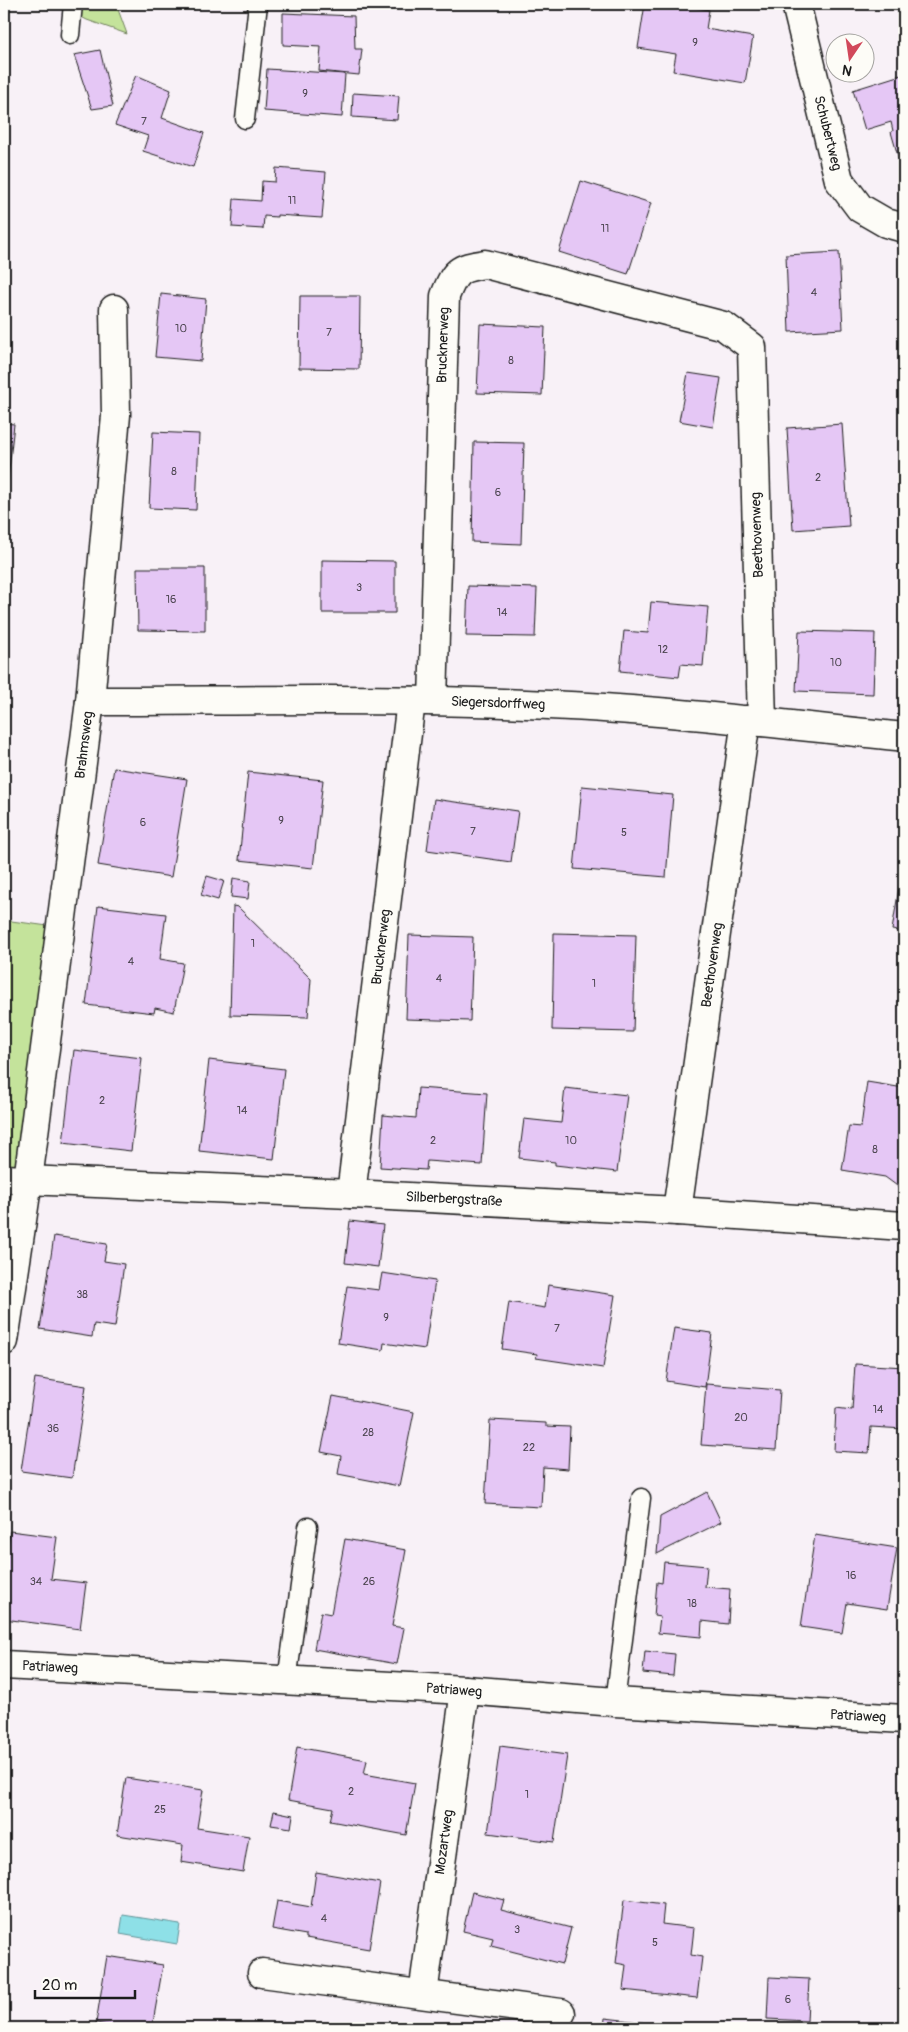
<svg xmlns="http://www.w3.org/2000/svg" width="908" height="2032" font-family="Pangolin,sans-serif">
<style>
.grass{fill:#c4e39b;stroke:#70805c}
.water{fill:#8ee0e7;stroke:#609296}
.building{fill:#e5c7f5;stroke:#1c1c1c}
.lines{fill:none;stroke-linecap:round;stroke-linejoin:round}
.lane-casing{stroke:#1c1c1c;stroke-width:21}
.street-casing{stroke:#1c1c1c;stroke-width:31}
.lane{stroke:#fdfcf7;stroke-width:18}
.street{stroke:#fdfcf7;stroke-width:28}
.labels{text-anchor:middle;dominant-baseline:central;stroke-width:4;stroke-linejoin:round;paint-order:stroke}
.number-label{font-size:11px;fill:#4e4752}
.street-label{font-size:14px;fill:#1c1c1c;stroke:#fdfcf7}
</style>
<rect width="100%" height="100%" fill="#f8f1f7"/>
<filter id="ink" filterUnits="userSpaceOnUse"><feTurbulence type="fractalNoise" baseFrequency=".02" numOctaves="2"/><feDisplacementMap in="SourceGraphic" scale="10" xChannelSelector="R" yChannelSelector="G"/><feConvolveMatrix kernelMatrix="1 2 1 2 8 2 1 2 1" color-interpolation-filters="sRGB"/></filter>
<g filter="url(#ink)">
<!-- grass -->
<g class="grass">
<path d="M57 4H116L127 34 87 20Z"/>
<path d="M4 920 48 926 17 1174H4Z"/>
</g>
<!-- water -->
<path class="water" d="M123 1915 180 1924 177 1944 120 1934Z"/>
<!-- building -->
<g class="building">
<path d="M645 4H675L709 10 706 29 753 37 745 83 673 71 676 54 638 48Z"/>
<path d="M283 13 354 16 355 49H362L359 75 319 71 321 47 283 45Z"/>
<path d="M100 50 113 106 92 109 74 55Z"/>
<path d="M267 69 345 74 342 117 264 111Z"/>
<path d="M904 74V177L891 132 893 131 891 122 865 130 853 90Z"/>
<path d="M136 75 171 90 162 118 204 133 193 167 143 151 148 136 115 125Z"/>
<path d="M353 93 399 96 397 120 352 117Z"/>
<path d="M276 168 326 172 322 218 277 215V217L264 216 263 229 232 227 234 199 261 201 262 181 275 182Z"/>
<path d="M581 181 651 203 628 274 559 252Z"/>
<path d="M839 252 843 329 789 332 786 255Z"/>
<path d="M161 294 206 299 201 361 155 357Z"/>
<path d="M300 296H360L359 369 299 368Z"/>
<path d="M480 324 545 327 542 395 477 393Z"/>
<path d="M688 373 721 378 713 427 679 421Z"/>
<path d="M4 423 14 424 5 506H4Z"/>
<path d="M842 424 849 526 793 530 787 428Z"/>
<path d="M153 432 199 434 196 510 149 508Z"/>
<path d="M474 442 524 443 521 544 472 542Z"/>
<path d="M322 560 395 561V613H322Z"/>
<path d="M137 568H205V631L138 630Z"/>
<path d="M468 586 537 588 535 637 466 636Z"/>
<path d="M651 602 708 607 703 666 681 664 679 677 620 671 624 631 648 633Z"/>
<path d="M799 631 875 633 873 694 796 691Z"/>
<path d="M114 768 187 779 171 877 98 865Z"/>
<path d="M248 772 323 780 313 868 239 860Z"/>
<path d="M582 786 673 795 666 877 574 869Z"/>
<path d="M434 799 518 811 511 862 427 850Z"/>
<path d="M904 858V932L892 930Z"/>
<path d="M207 876 224 881 218 900 201 895Z"/>
<path d="M233 878 250 881 248 899 231 897Z"/>
<path d="M98 906 166 914 160 959 183 963 174 1012 155 1008 154 1013 86 1005Z"/>
<path d="M233 906 238 907 311 979 308 1017 230 1015Z"/>
<path d="M554 933 636 935 633 1032 552 1030Z"/>
<path d="M409 935 473 937 470 1021 406 1019Z"/>
<path d="M74 1050 142 1058 131 1151 63 1143Z"/>
<path d="M209 1060 284 1069 274 1159 199 1151Z"/>
<path d="M867 1082 904 1088V1191L885 1177 842 1170 849 1126 861 1127Z"/>
<path d="M418 1088 487 1093 482 1165 427 1161 426 1170 380 1167 383 1115 416 1118Z"/>
<path d="M565 1088 627 1095 617 1172 555 1165V1162L519 1158 524 1119 561 1123Z"/>
<path d="M350 1221 383 1225 378 1267 345 1263Z"/>
<path d="M54 1236 107 1244 104 1261 124 1264 115 1327 94 1324 92 1337 40 1329Z"/>
<path d="M382 1273 435 1281 425 1349 384 1343 383 1350 338 1343 347 1286 379 1290Z"/>
<path d="M548 1285 615 1295 603 1368 536 1358 537 1354 502 1349 509 1302 545 1308Z"/>
<path d="M674 1328 712 1333 705 1387 666 1381Z"/>
<path d="M855 1364 904 1367V1429L871 1427 869 1453 834 1451 836 1408 852 1410Z"/>
<path d="M35 1378 86 1386 72 1478 21 1471Z"/>
<path d="M706 1384 780 1390 776 1450 701 1445Z"/>
<path d="M333 1396 414 1412 399 1486 338 1474 341 1456 321 1452Z"/>
<path d="M490 1420 546 1423V1426L570 1427 568 1469 543 1467 541 1507 485 1504Z"/>
<path d="M707 1492 721 1522 657 1554 660 1517Z"/>
<path d="M10 1531 57 1537 51 1579 86 1583 80 1629 4 1619V1578Z"/>
<path d="M815 1535 897 1548 887 1609 847 1603 842 1633 801 1627Z"/>
<path d="M345 1539 406 1550 392 1626 404 1628 397 1664 314 1649 321 1612 331 1614Z"/>
<path d="M664 1562 707 1566 705 1587 730 1589 728 1624 702 1621 701 1637 658 1633 660 1617 654 1616 657 1582 662 1583Z"/>
<path d="M645 1651 675 1654 673 1676 643 1673Z"/>
<path d="M500 1746 567 1755 554 1842 488 1833Z"/>
<path d="M297 1747 367 1760 364 1774 415 1783 406 1835 330 1821 333 1808 288 1800Z"/>
<path d="M126 1778 203 1790 197 1828 249 1836 243 1872 181 1862 183 1845 117 1835Z"/>
<path d="M274 1811 293 1815 291 1828 271 1825Z"/>
<path d="M316 1872 380 1883 369 1949 306 1938V1935L272 1929 277 1901 311 1907Z"/>
<path d="M472 1892 504 1900 501 1910 571 1928 562 1964 491 1946 493 1938 463 1931Z"/>
<path d="M624 1900 664 1905 662 1924 694 1928 691 1955 702 1957 697 1998 623 1990 626 1965 616 1963Z"/>
<path d="M107 1956 163 1965 152 2028H127L96 2023Z"/>
<path d="M769 1977 809 1979 807 2021 767 2019Z"/>
<path d="M605 2018 657 2024 656 2028H604Z"/>
</g>
<g class="lines">
<defs>
<g id="lane">
<path d="M70 35 73 4"/>
<path d="M245 119 258 4"/>
<path d="M287 1681 308 1527"/>
<path d="M615 1702 641 1498"/>
</g>
<g id="street">
<path d="M796 4 839 180 860 208 886 223 904 228"/>
<path d="M90 701C243 701 396 697 549 705 668 710 786 725 904 737"/>
<path d="M433 701 445 296C455 271 458 268 485 264L724 326 752 347 762 722"/>
<path d="M4 1179 351 1194 677 1211 904 1226"/>
<path d="M351 1194 411 701"/>
<path d="M677 1211 746 720"/>
<path d="M4 1341 28 1180 90 701 116 415 114 309"/>
<path d="M4 1665 465 1690 615 1702 904 1719"/>
<path d="M262 1973 561 2013"/>
<path d="M423 1994 465 1690"/>
</g>
</defs>
<!-- lane casing -->
<use href="#lane" class="lane-casing"/>
<!-- street casing -->
<use href="#street" class="street-casing"/>
<!-- lane -->
<use href="#lane" class="lane"/>
<!-- street -->
<use href="#street" class="street"/>
</g>
</g>
<g class="labels">
<!-- number labels -->
<g class="number-label">
<text x="695" y="42">9</text>
<text x="305" y="93">9</text>
<text x="144" y="121">7</text>
<text x="292" y="200">11</text>
<text x="605" y="228">11</text>
<text x="814" y="292">4</text>
<text x="181" y="328">10</text>
<text x="329" y="332">7</text>
<text x="511" y="360">8</text>
<text x="174" y="471">8</text>
<text x="818" y="477">2</text>
<text x="498" y="492">6</text>
<text x="359" y="587">3</text>
<text x="171" y="599">16</text>
<text x="502" y="612">14</text>
<text x="663" y="649">12</text>
<text x="836" y="662">10</text>
<text x="281" y="820">9</text>
<text x="143" y="822">6</text>
<text x="473" y="831">7</text>
<text x="624" y="832">5</text>
<text x="253" y="943">1</text>
<text x="131" y="961">4</text>
<text x="439" y="978">4</text>
<text x="594" y="983">1</text>
<text x="102" y="1100">2</text>
<text x="242" y="1110">14</text>
<text x="433" y="1140">2</text>
<text x="571" y="1140">10</text>
<text x="875" y="1149">8</text>
<text x="82" y="1294">38</text>
<text x="386" y="1317">9</text>
<text x="557" y="1328">7</text>
<text x="878" y="1409">14</text>
<text x="741" y="1417">20</text>
<text x="53" y="1428">36</text>
<text x="368" y="1432">28</text>
<text x="529" y="1447">22</text>
<text x="851" y="1575">16</text>
<text x="36" y="1581">34</text>
<text x="369" y="1581">26</text>
<text x="692" y="1603">18</text>
<text x="351" y="1791">2</text>
<text x="527" y="1794">1</text>
<text x="160" y="1809">25</text>
<text x="324" y="1918">4</text>
<text x="517" y="1929">3</text>
<text x="655" y="1942">5</text>
<text x="788" y="1999">6</text>
</g>
<!-- street labels -->
<g class="street-label">
<text transform="translate(828 133) rotate(76)">Schubertweg</text>
<text transform="translate(443 345) rotate(-88)">Brucknerweg</text>
<text transform="translate(757 535) rotate(-92)">Beethovenweg</text>
<text transform="translate(498 703) rotate(2)">Siegersdorffweg</text>
<text transform="translate(84 745) rotate(-83)">Brahmsweg</text>
<text transform="translate(381 947) rotate(-83)">Brucknerweg</text>
<text transform="translate(712 965) rotate(-82)">Beethovenweg</text>
<text transform="translate(454 1199) rotate(3)">Silberbergstraße</text>
<text transform="translate(50 1667) rotate(3)">Patriaweg</text>
<text transform="translate(454 1690) rotate(4)">Patriaweg</text>
<text transform="translate(858 1716) rotate(3)">Patriaweg</text>
<text transform="translate(444 1842) rotate(-82)">Mozartweg</text>
</g>
</g>
<!-- margin -->
<rect width="908" height="2032" fill="none" stroke="#fdfcf7" stroke-width="20"/>
<rect x="10" y="10" width="888" height="2012" fill="none" stroke="#1c1c1c" stroke-width="2" filter="url(#ink)"/>
<!-- north arrow -->
<g transform="translate(850 58) rotate(193)"><circle r="24" fill="#fdfcf7" stroke="#a3a29f"/>
<path d="M0-4L9 19L0 12L-9 19Z" fill="#d1495b"/>
<text y="-8" font-size="14" font-weight="bold" text-anchor="middle" fill="#1c1c1c">N</text>
</g>
<!-- scale -->
<path d="M35 1990v8h100v-8" fill="none" stroke="#1c1c1c" stroke-width="2.5"/>
<text x="42" y="1990" font-size="15" fill="#1c1c1c" stroke="#fdfcf7" stroke-width="4" paint-order="stroke">20 m</text>
</svg>
